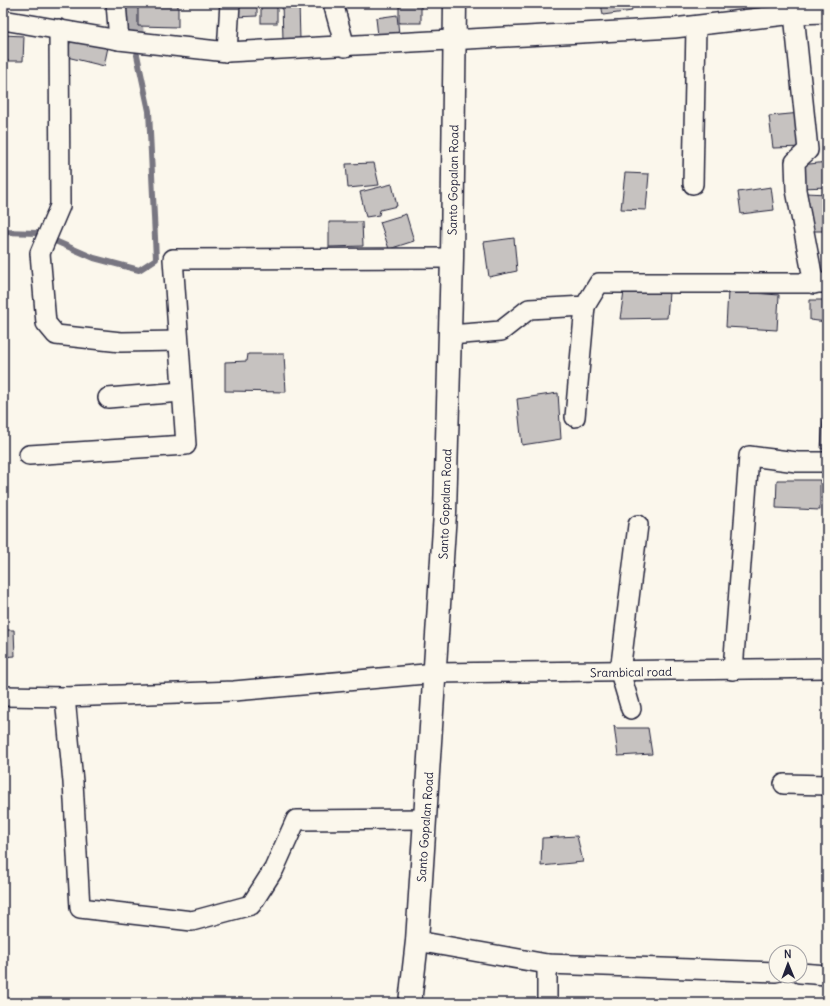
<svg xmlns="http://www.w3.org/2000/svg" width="830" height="1006" font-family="Delius,sans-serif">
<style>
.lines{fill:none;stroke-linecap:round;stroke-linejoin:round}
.stream{stroke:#787681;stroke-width:6}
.canal{stroke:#b1aeb0;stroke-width:21}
.building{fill:#c6c2c0;stroke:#22223b}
.minor-casing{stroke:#22223b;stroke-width:22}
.secondary-casing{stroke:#22223b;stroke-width:25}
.minor{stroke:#fbf7ec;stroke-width:19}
.secondary{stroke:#fbf7ec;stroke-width:22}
.labels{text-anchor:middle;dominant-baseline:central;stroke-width:3.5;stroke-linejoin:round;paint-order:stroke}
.street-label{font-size:12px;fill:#22223b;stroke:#fbf7ec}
</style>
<rect width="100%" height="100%" fill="#fbf7ec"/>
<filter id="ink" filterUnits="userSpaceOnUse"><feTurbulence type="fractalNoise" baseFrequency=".025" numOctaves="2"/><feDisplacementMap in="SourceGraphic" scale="8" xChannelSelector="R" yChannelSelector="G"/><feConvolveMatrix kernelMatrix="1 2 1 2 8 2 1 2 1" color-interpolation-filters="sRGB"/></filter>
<g filter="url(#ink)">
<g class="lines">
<!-- stream -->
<path class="stream" d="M3 232 37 233 94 258 139 270 156 259 149 111 137 55"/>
<!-- canal -->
<path class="canal" d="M129 3 133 30"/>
</g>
<!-- building -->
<g class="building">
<rect x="53" y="3" width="23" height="1"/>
<path d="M138 3H178V27L138 26Z"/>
<path d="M236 3H257V16L236 17Z"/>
<rect x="261" y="3" width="16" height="20"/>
<path d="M282 3H299L300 40H283Z"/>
<rect x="399" y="3" width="22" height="20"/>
<path d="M601 3H631L632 11 603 15Z"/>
<path d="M397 15 399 34 378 36 376 18Z"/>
<path d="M3 35 24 36 23 61H3Z"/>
<path d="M71 38 108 47 104 66 67 57Z"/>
<path d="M801 113 805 147 773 148 769 116Z"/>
<path d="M827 162V187L802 188 801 165Z"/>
<path d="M374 163 379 185 348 188 346 164Z"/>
<path d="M625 173 649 174 646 210 621 209Z"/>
<path d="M392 184 397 206 380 210 379 215 366 217 360 192Z"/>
<path d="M771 187 774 210 741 214 738 192Z"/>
<path d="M806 193 827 194V231H810Z"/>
<path d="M406 214 414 241 389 249 380 222Z"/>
<path d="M329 222H362L363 246 329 247Z"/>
<path d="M514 238 517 271 489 277 484 242Z"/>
<path d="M624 291 669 292 667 318 620 319Z"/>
<path d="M728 291 779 295 777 330 726 327Z"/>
<path d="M810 300H827V322L810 320Z"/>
<path d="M248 354H284L286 392 225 391V362L247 361Z"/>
<path d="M558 393 561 439 522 445 517 399Z"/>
<path d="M823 418H827V449H821Z"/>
<path d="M777 480H820V510L776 508Z"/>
<path d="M3 630H14L15 656 3 657Z"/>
<path d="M614 725 616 728H648L652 754 618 756Z"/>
<path d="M577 836 583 862 541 866 542 838Z"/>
</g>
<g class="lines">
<defs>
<g id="minor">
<path d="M116 3 119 40"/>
<path d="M333 3 345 47"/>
<path d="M794 14 808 150 795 162 796 190 814 284"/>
<path d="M3 20 119 40 227 52 674 28 794 14 827 13"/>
<path d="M59 29 60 206 40 253 46 323 56 335 121 342 178 341"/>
<path d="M227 52 230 3"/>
<path d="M693 184 696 26"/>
<path d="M450 335 501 331 529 309 585 306 599 283H827"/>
<path d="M108 398 181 392"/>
<path d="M575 417 585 306"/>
<path d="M29 455 186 445 173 259 452 258"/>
<path d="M733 670 749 456 797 462H827"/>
<path d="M3 696 65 697 234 691 436 673 827 668"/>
<path d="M65 697 73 782 80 908 192 921 251 905 274 869 296 820 426 819"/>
<path d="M631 709 620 672 638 525"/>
<path d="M784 784 827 785"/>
<path d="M417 941 547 964 776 972"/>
<path d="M547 964V1003"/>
<path d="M800 973 827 975"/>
</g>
<path id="secondary" d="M410 1003 417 941 445 513 452 258 455 3"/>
</defs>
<!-- minor casing -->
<use href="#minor" class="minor-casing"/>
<!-- secondary casing -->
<use href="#secondary" class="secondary-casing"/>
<!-- minor -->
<use href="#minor" class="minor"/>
<!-- secondary -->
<use href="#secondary" class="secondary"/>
</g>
</g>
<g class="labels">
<!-- street labels -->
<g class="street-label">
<text transform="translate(453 180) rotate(-89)">Santo Gopalan Road</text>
<text transform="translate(445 504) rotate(-88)">Santo Gopalan Road</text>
<text transform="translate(631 672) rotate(-1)">Srambical road</text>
<text transform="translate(425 827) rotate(-86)">Santo Gopalan Road</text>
</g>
</g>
<!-- margin -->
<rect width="830" height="1006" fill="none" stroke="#fbf7ec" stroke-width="16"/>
<rect x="8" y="8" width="814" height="990" fill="none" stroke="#22223b" stroke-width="1.5" filter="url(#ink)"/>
<!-- north arrow -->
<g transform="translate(788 964) rotate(359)"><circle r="19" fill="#fbf7ec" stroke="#a4a2a5"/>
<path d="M0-3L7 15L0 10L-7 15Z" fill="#22223b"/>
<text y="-6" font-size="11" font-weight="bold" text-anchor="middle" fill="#22223b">N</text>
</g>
</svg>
